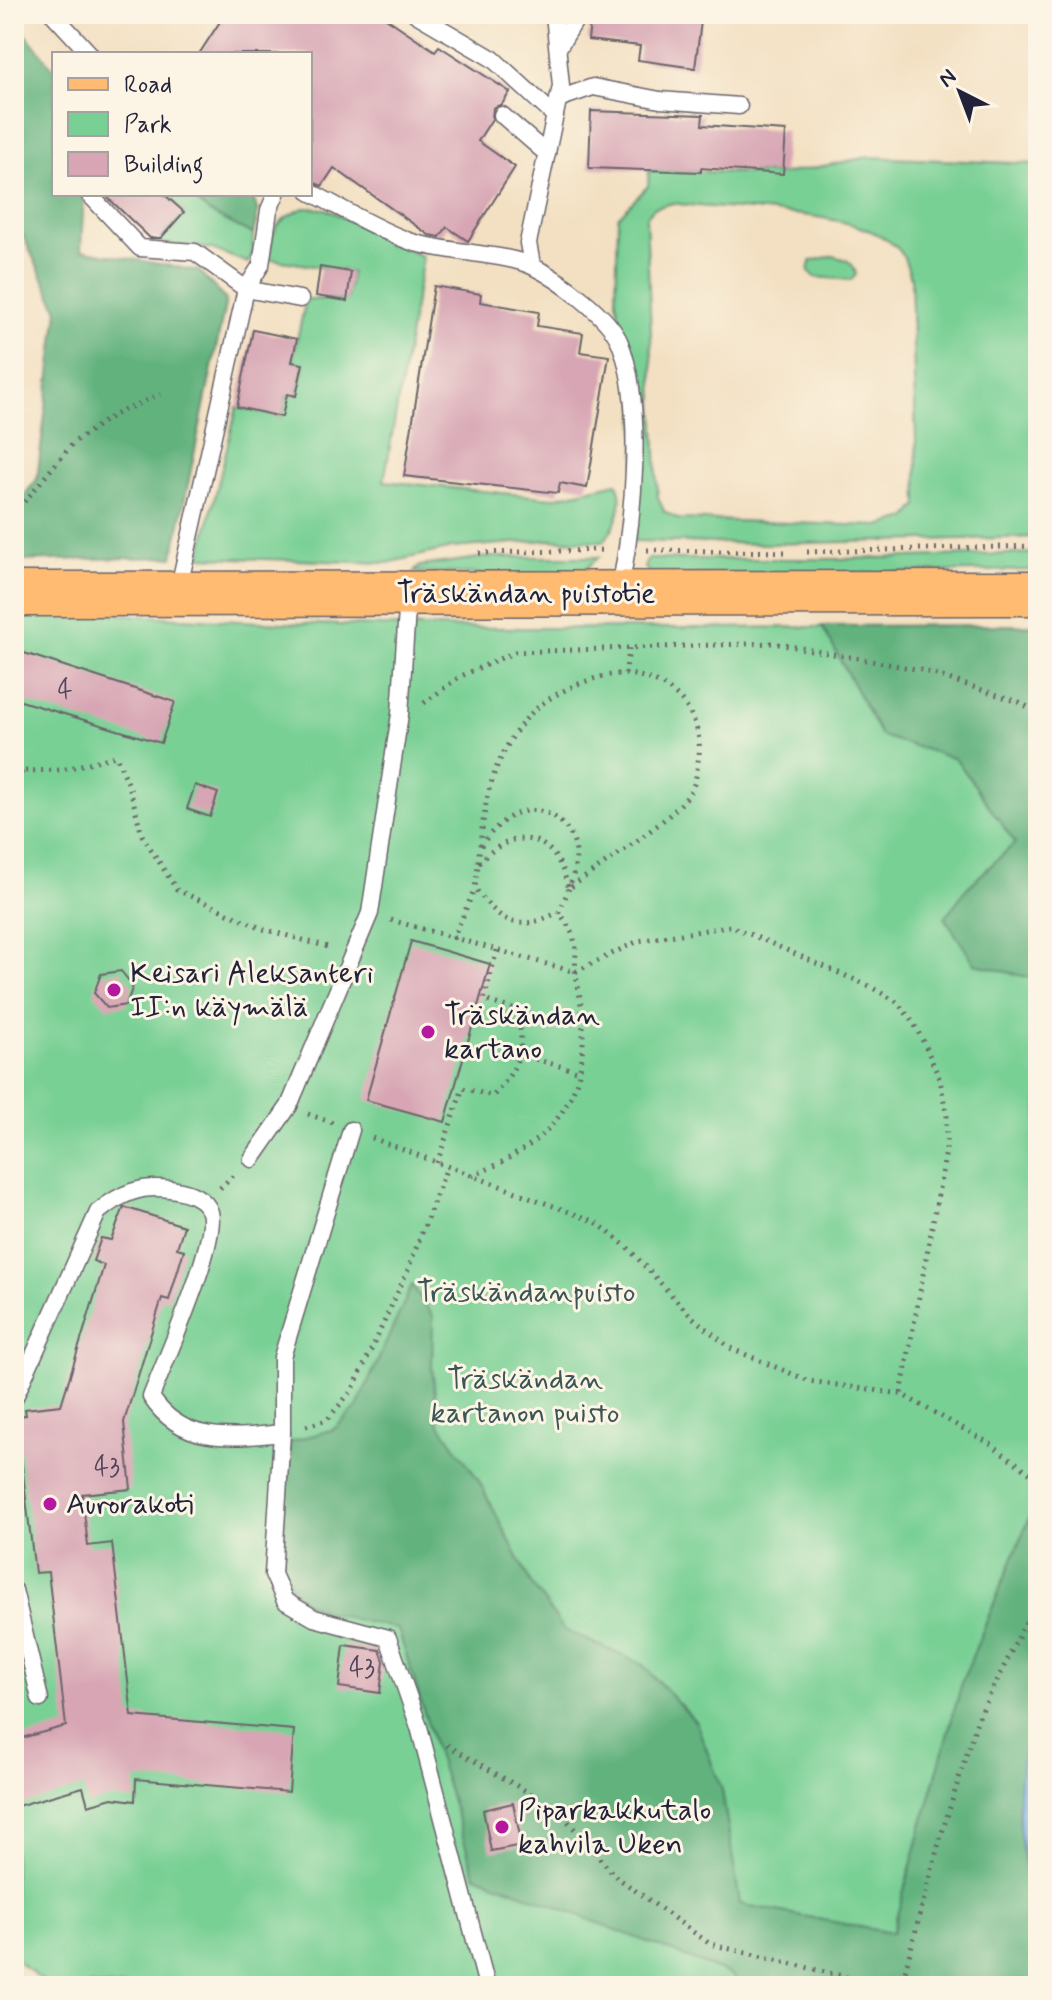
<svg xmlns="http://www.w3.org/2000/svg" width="1052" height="2000" font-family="Mynerve,sans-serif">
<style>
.green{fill:#79d095;stroke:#4e7968;stroke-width:2;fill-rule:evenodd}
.forest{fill:#62b27e;stroke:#426a5c;stroke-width:2}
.water{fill:#7fb4ed;stroke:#506b94;stroke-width:2}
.building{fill:#d7a5b4}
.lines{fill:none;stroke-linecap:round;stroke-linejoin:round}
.lane-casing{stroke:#6b646a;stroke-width:19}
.primary-casing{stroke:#6b646a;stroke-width:47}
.path{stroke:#6b646a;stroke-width:5;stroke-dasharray:2 6;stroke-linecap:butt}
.lane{stroke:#fff;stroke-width:16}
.primary{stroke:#febb71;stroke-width:44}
.poi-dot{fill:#b5179e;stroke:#fcf5e5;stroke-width:3}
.labels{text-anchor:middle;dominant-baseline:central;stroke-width:6;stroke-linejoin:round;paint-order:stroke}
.number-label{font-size:26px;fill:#4f4359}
.street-label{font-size:30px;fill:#22223b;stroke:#fcf5e5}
.poi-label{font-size:30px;fill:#22223b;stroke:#fcf5e5;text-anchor:start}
.park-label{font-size:30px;fill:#3c5656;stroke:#fcf5e5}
</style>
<rect width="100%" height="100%" fill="#fcf5e5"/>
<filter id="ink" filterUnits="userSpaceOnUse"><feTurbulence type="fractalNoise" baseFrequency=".0125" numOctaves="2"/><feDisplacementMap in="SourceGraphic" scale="16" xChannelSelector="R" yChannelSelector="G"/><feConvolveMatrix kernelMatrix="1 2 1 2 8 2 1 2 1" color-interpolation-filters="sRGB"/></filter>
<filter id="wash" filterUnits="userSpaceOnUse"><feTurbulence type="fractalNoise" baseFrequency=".006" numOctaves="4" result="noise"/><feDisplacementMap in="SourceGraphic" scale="32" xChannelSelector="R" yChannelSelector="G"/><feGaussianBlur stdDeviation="1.8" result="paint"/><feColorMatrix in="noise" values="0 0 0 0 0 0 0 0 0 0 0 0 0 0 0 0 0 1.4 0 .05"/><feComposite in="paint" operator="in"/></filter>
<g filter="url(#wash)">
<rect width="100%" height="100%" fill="#f3e0c2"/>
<!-- green -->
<g class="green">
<path d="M868 157 1038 164V537L768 544 634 541 636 384 616 301 618 217 648 186 649 170 783 174ZM673 203C732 213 859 206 899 250 905 256 908 269 911 278L918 505 907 518 879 526 678 519 664 511 658 498 646 217 654 208Z"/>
<path d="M164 194H189L210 213 253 234V252L248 263 212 249 157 243 184 212Z"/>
<path d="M304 208 326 209 423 257 384 481 552 498 617 483C626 503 616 526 604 541L550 540 452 548 387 563 200 557 237 407 282 417 287 394 297 395 303 365 292 362 306 299 347 300 351 272 269 259C272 229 275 220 304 208Z"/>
<path d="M832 256C845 259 854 261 856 275L851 280 815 277 808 270 811 261Z"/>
<path d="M1038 553V570L653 576 644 567 648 559H842Z"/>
<path d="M487 557H599L577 577 414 572 420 566Z"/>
<path d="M53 609C380 637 710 627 1038 625V1986H49L14 1958V610Z"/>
</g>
<!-- forest -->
<g class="forest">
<path d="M14 19 54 70V194L84 195 81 250 199 271 226 300 173 557 14 561V508L37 479 58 310 14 217Z"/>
<path d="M189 194H252L258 212 253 234 210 213Z"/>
<path d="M1038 625V980L975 964 945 918 967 888 1015 843 956 759 881 736 822 626Z"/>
<path d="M412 1285 433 1316 432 1367 438 1422 478 1479 531 1583 564 1630 642 1664 696 1722 722 1790 740 1904 892 1933 963 1679 1038 1496V1986H740L732 1975 475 1875 398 1629C372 1622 312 1614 295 1593 271 1564 288 1479 290 1442L334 1429 357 1407Z"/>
</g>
<!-- water -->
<path class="water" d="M1038 1714V1918C1018 1855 1007 1774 1038 1714Z"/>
<g id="blocks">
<!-- building -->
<g class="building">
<path d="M225 14H380L435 51 439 46 510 92 502 104 493 108 492 119 478 141 515 167 468 241 447 227 440 237 429 235 334 168 322 186 310 181V54H199Z"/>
<path d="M591 14H702L695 68 638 60 640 46 588 40Z"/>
<path d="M591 111 703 115 702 125 786 131 783 174 701 168V172L589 168Z"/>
<path d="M104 194H164L184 212 161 238H150Z"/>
<path d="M320 267 351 272 347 301 316 296Z"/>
<path d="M434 286 481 294 480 302 539 312 537 326 583 333 580 352 609 356 587 488 560 483 558 493 404 476Z"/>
<path d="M253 330 297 339 292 362 303 364 296 396 287 394 282 417 237 407Z"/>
<path d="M18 651 175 702 161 743 14 699V666Z"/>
<path d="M195 785 218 793 210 817 187 809Z"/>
<path d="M411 941 490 964 445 1122 366 1100Z"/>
<path d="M121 971 133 986 126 1005 107 1008 94 993 101 974Z"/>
<path d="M124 1207 184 1226 177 1248 184 1250 169 1300 162 1298 124 1422 131 1489 82 1494 88 1546 112 1543 132 1716 294 1730 289 1792 136 1779 135 1801 112 1798 88 1805 83 1787 14 1807V1740L66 1726 48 1572 35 1573 16 1416 26 1415 25 1409 61 1405 104 1265 93 1261 101 1238 111 1240Z"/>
<path d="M344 1645 380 1650 384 1661 380 1693 339 1687Z"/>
<path d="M513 1803 522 1845 491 1851 483 1810Z"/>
</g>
</g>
</g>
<g filter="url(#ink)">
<use href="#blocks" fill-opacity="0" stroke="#6b646a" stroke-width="2"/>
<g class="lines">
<defs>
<g id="lane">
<path d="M53 14 90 54"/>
<path d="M416 14 493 59 555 116"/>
<path d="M558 48 579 14"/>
<path d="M558 99 593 87 660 100 739 106"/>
<path d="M502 115 547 154"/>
<path d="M310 192C342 208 375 229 409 241 443 253 507 253 534 267 560 280 609 316 620 343 645 406 633 527 619 592"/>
<path d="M89 194 140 248 195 252 246 289 178 591"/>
<path d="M276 194 269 210 261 265 246 289 300 299"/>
<path d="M532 265 528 243 561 86 554 14"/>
<path d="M351 1130 282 1357V1433L273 1574 285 1601 314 1618 388 1638 419 1727 487 1986"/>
<path d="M252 1159 289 1106 370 913 400 714 408 595"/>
<path d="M14 1399 98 1212C121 1193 141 1185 170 1189 186 1191 204 1196 210 1212 219 1241 164 1363 151 1397 182 1445 232 1438 282 1433"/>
<path d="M14 1590 40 1699"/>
</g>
<path id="primary" d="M14 594 1038 593"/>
</defs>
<!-- lane casing -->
<use href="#lane" class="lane-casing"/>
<!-- primary casing -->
<use href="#primary" class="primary-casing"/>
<!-- path -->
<g class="path">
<path d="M14 514 74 442 112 416 160 394"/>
<path d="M647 550 789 552"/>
<path d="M807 552 1038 546"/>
<path d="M479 553 605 550"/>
<path d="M625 674 630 645"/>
<path d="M424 703 459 677 515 652 773 643 921 670 1019 702 1038 713"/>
<path d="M14 760 24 771 62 770 116 756 129 785 142 835 177 890 263 929 332 948"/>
<path d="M14 776 24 771"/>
<path d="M481 846C500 817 533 795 563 824 571 833 577 846 576 858 575 876 566 896 559 912 517 933 502 924 475 888 481 846 482 790 504 752 512 736 523 720 537 708 556 691 600 672 627 674 670 678 703 712 699 755 697 766 697 780 691 791 676 818 596 869 568 889"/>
<path d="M479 863C516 823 557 834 568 888"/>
<path d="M391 920 575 972 638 941 731 926 869 986 897 1002 913 1022 926 1047 940 1080 947 1117 946 1151 901 1394"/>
<path d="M453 939 475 888"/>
<path d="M520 1055 581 1072"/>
<path d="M308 1114 333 1123"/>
<path d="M372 1138 596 1222 628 1248 691 1316 730 1348 809 1381 901 1394 989 1443 1038 1479"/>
<path d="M437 1163 463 1088 493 1096C519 1067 527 1048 516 1010L484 1000 497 950"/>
<path d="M472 1176C571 1135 598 1080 576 976 574 964 578 950 574 939 572 930 564 920 559 912"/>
<path d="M220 1188 236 1173"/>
<path d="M306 1426 327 1420 353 1389 407 1272 447 1167"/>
<path d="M447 1745 558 1810 615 1876 710 1944 883 1986"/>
<path d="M901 1986 940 1839 977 1721 1028 1618 1038 1607"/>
</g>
<!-- lane -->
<use href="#lane" class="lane"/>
<!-- primary -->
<use href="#primary" class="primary"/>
</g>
</g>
<!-- markers -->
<g class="poi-dot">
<circle cx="114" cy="990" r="8"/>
<circle cx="428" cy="1032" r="8"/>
<circle cx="50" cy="1504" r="8"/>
<circle cx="502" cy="1827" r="8"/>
</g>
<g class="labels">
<!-- number labels -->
<g class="number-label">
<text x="65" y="691">4</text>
<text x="107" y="1468">43</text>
<text x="362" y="1669">43</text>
</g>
<!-- street labels -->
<g class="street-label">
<text x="526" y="593">Träskändan puistotie</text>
</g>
<!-- poi labels -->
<g class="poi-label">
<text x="130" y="973">Keisari Aleksanteri<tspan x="130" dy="34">II:n käymälä</tspan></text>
<text x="444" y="1015">Träskändan<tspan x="444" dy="34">kartano</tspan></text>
<text x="66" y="1504">Aurorakoti</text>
<text x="518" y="1810">Piparkakkutalo<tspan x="518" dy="34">kahvila Uken</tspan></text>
</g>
<!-- park labels -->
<g class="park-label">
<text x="526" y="1292">Träskändanpuisto</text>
<text x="525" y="1379">Träskändan<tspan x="525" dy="34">kartanon puisto</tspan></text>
</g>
</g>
<!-- margin -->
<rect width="1052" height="2000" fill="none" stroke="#fcf5e5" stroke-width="48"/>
<!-- legend -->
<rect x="52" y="52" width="260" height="144" fill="#fcf5e5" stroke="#a5a1a1" stroke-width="2"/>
<rect x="68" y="78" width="40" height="12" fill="#febb71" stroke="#a5a1a1" stroke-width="2"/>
<text x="124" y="92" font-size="24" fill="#22223b">Road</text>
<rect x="68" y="112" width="40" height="24" fill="#79d095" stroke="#a5a1a1" stroke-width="2"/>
<text x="124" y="132" font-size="24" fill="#22223b">Park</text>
<rect x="68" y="152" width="40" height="24" fill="#d7a5b4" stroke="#a5a1a1" stroke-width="2"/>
<text x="124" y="172" font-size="24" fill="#22223b">Building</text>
<!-- north arrow -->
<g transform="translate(960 92) rotate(318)" stroke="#fcf5e5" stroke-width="6" paint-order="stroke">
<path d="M0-6L14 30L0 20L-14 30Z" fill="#22223b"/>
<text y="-12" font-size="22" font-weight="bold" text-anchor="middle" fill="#22223b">N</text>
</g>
</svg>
